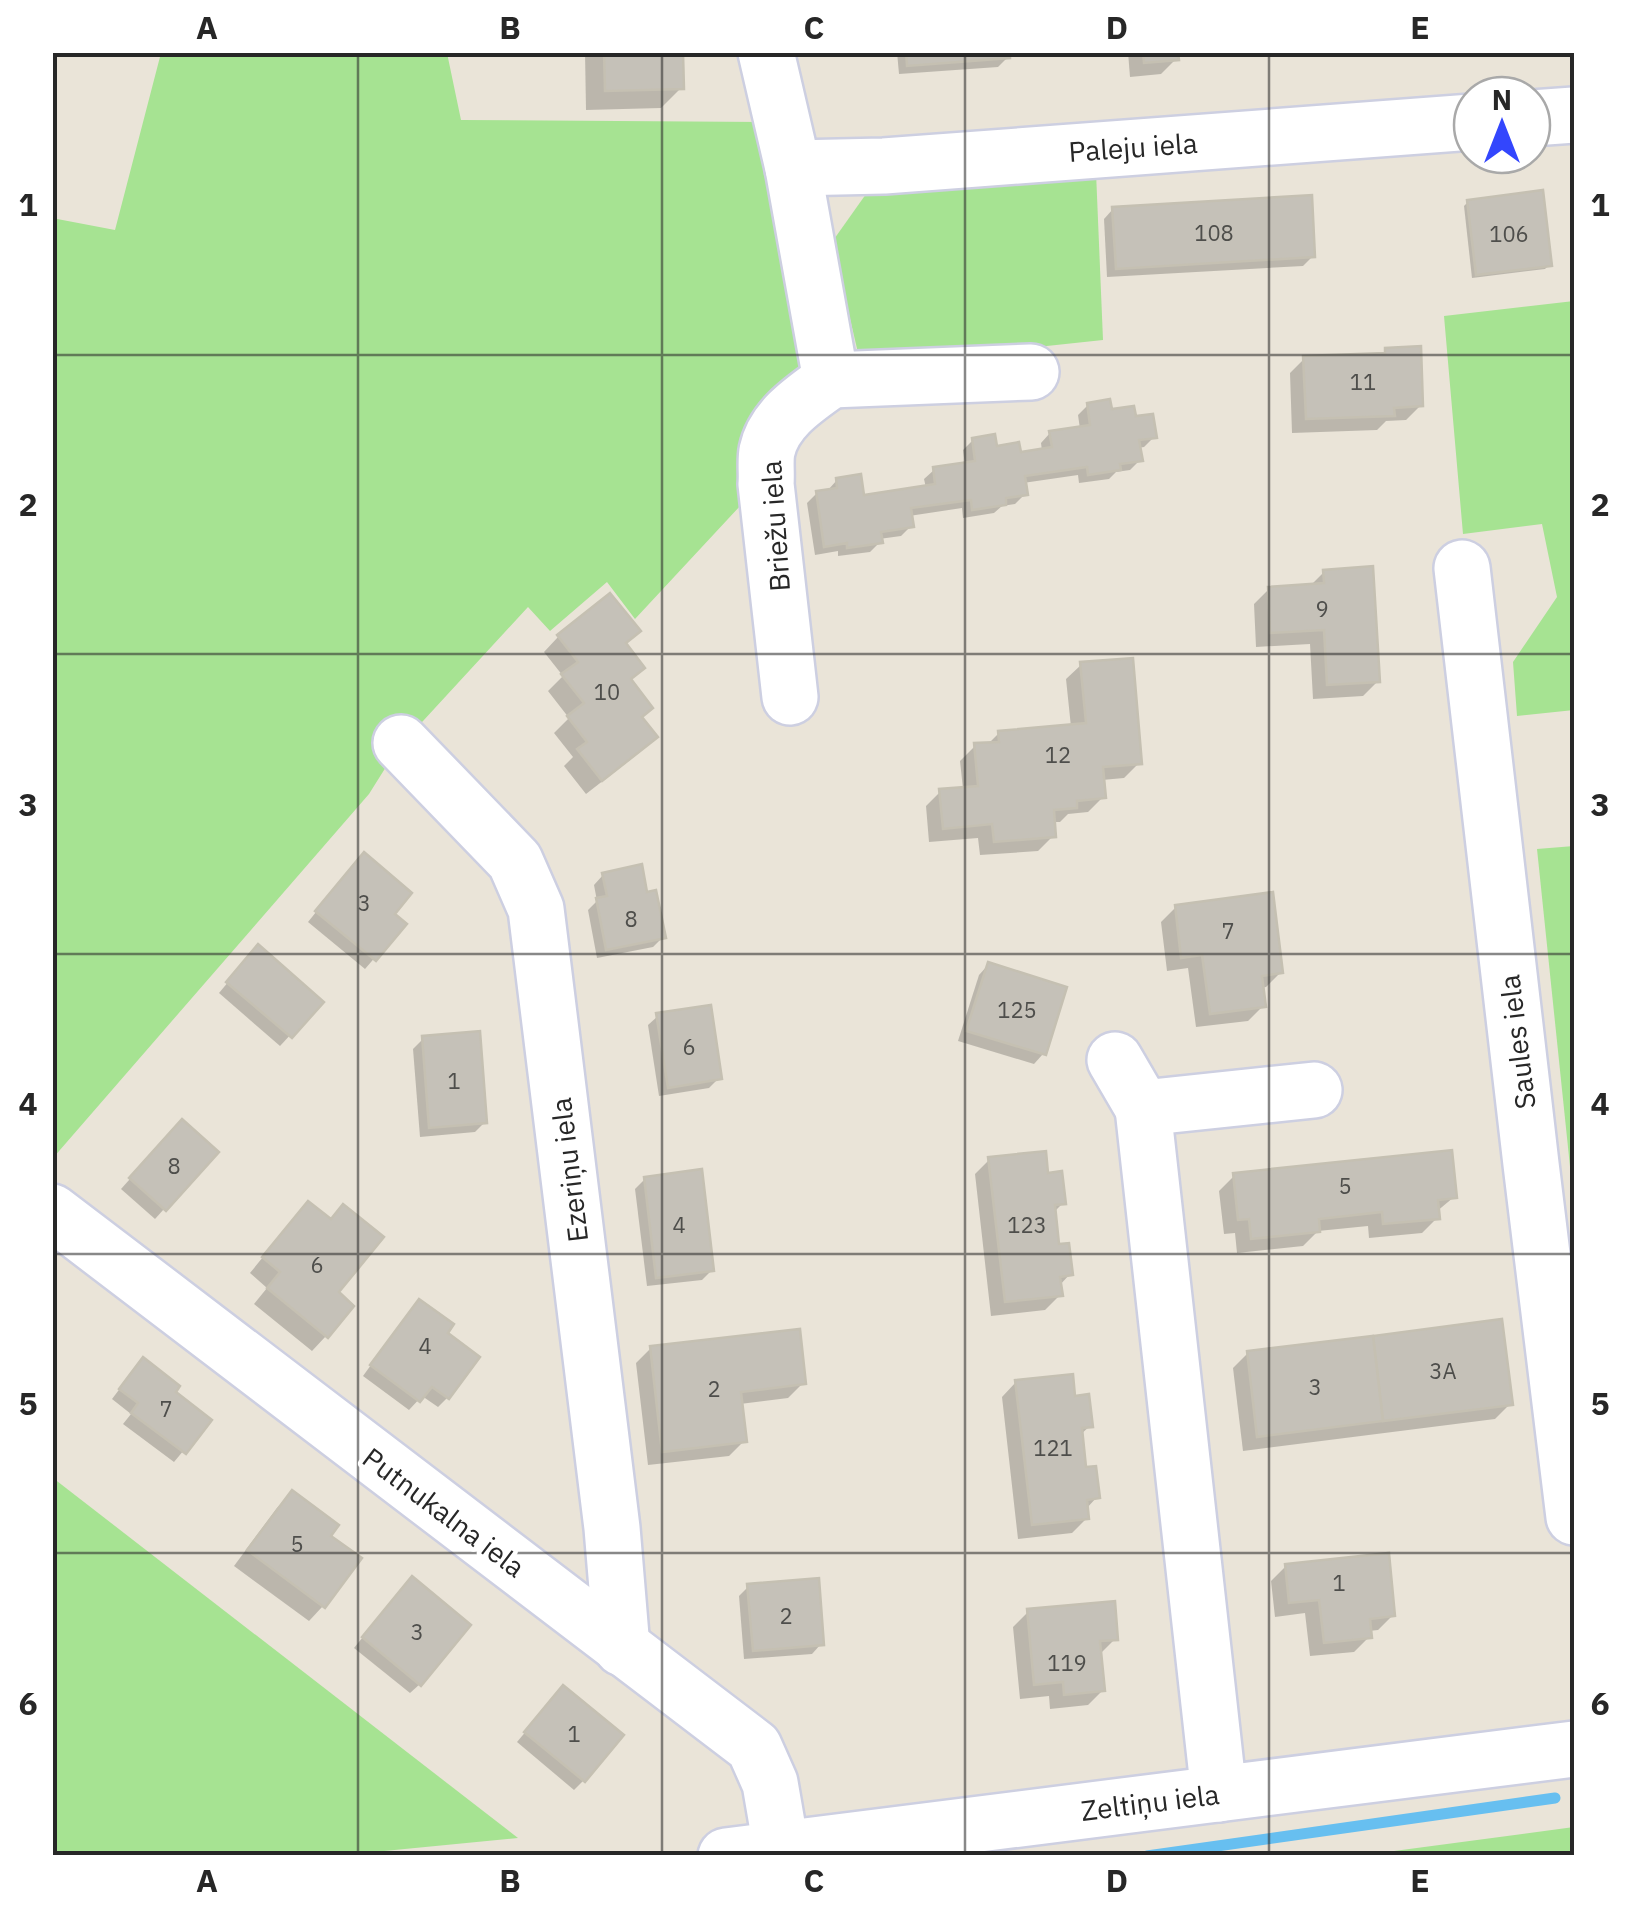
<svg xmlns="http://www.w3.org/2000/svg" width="1627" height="1908" font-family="'IBM Plex Sans',sans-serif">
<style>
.green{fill:#a6e392}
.shadow{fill:#0003}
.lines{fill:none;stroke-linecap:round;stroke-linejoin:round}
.stream{stroke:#67bff0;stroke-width:11}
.building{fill:#c5c1b8;stroke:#c5c0b2;stroke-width:2.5}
.minor-casing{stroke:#cdcfe1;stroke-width:60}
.minor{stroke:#fff;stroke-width:55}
.grid{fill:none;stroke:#272727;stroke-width:2.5;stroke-opacity:0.55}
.labels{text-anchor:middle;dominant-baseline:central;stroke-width:9;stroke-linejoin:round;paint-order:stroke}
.number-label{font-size:22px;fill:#4e4e4b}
.street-label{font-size:28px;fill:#272727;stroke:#fff}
.neatline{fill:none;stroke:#272727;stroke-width:4}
.grid-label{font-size:32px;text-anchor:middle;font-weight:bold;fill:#272727}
</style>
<rect width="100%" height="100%" fill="#eae4d8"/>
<!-- green -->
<g class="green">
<path d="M161 53H447L461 120 763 122 803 375 754 491 635 619 607 582 550 631 528 607 423 721 401 743 369 794 53 1158 52 218 115 230Z"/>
<path d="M1096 172 1103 340 1028 348 859 357 832 242 871 187Z"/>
<path d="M1574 301V710L1517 716 1513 662 1557 597 1542 524 1463 534 1444 316Z"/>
<path d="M1574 846V1205L1537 849Z"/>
<path d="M53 1478 518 1838 333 1856 53 1855Z"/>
<path d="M1574 1827V1855H1364Z"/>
</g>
<!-- shadow -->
<g class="shadow">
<path d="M585 52H681V88L661 108 586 110Z"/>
<path d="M897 52H1008V57L998 67 899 74Z"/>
<path d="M1128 52H1176V59L1161 74 1130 77Z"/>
<path d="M1468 202 1549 265 1545 269 1472 278 1464 206Z"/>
<path d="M1113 209 1313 256 1303 266 1107 277 1104 219Z"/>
<path d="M1386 350 1421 405 1406 420 1386 421 1377 430 1292 433 1290 373 1305 358 1380 356Z"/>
<path d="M1088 405 1134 419 1154 437 1144 447 1138 448 1140 460 1130 470 1116 472 1109 479 1079 483 1078 475 1023 483 1025 494 1015 504 1002 506 994 513 963 518 962 508 909 516 911 526 901 536 879 539 880 542 870 552 838 556V551L815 555 807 503 817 493 828 490 837 480 862 498 926 488 924 479 934 470 965 465 963 450 973 440 995 449 1019 455 1042 451 1041 443 1050 433 1080 429 1078 415Z"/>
<path d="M1324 572 1378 681 1363 696 1313 699 1310 644 1256 647 1254 604 1269 589 1309 587Z"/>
<path d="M610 597 639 718 654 737 640 752 586 794 564 766 573 757 554 733 569 718 548 691 563 676 544 652 558 637Z"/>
<path d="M1081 665 1139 763 1124 778 1102 780 1103 797 1088 812 1068 814 1060 822H1052L1053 836 1038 851 980 855 978 838 929 842 926 806 941 791 963 789 960 761 975 746 987 745 999 733 1071 727 1066 679Z"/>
<path d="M354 865 391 915 403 925 365 969 308 922Z"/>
<path d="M603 875 646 895 663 937 653 947 597 958 588 910 597 901 594 885Z"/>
<path d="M1176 907 1281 972 1266 987 1261 988 1263 1006 1248 1021 1196 1027 1188 968 1167 971 1161 922Z"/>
<path d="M249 957 321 1002 280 1046 219 993Z"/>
<path d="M988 965 1043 1054 1034 1064 958 1041 979 975Z"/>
<path d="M658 1016 719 1078 709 1088 659 1096 648 1025Z"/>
<path d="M423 1039 485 1122 475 1132 420 1137 413 1049Z"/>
<path d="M172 1132 164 1209 155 1219 121 1189Z"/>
<path d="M990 1159 1046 1175 1063 1203 1053 1213 1057 1247 1070 1274 1059 1286 1060 1295 1045 1310 991 1316 975 1174Z"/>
<path d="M1234 1176 1454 1197 1436 1212 1437 1218 1422 1233 1369 1238 1368 1226 1318 1231 1303 1246 1237 1253 1235 1233 1224 1234 1219 1191Z"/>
<path d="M645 1179 712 1270 702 1280 647 1286 635 1189Z"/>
<path d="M294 1219 335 1293 326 1336 312 1351 254 1304 267 1288 250 1273Z"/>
<path d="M410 1311 444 1334 447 1398 438 1407 422 1396 409 1410 363 1376Z"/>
<path d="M651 1348 803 1383 788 1398 740 1404 744 1441 729 1456 648 1465 636 1363Z"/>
<path d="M1248 1353 1510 1404 1495 1419 1243 1451 1233 1368Z"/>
<path d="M134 1370 172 1392 209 1420 174 1462 123 1424 131 1414 112 1399Z"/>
<path d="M1016 1382 1073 1398 1090 1426 1080 1435 1084 1470 1097 1497 1086 1509 1087 1518 1072 1533 1018 1539 1002 1397Z"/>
<path d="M292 1493 328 1536 323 1606 309 1621 234 1566 277 1508Z"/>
<path d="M1286 1566 1393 1615 1378 1630 1369 1631V1637L1354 1652 1310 1656 1305 1613 1275 1617 1271 1581Z"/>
<path d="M749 1586 821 1644 812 1654 744 1659 739 1596Z"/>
<path d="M402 1589 420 1684 410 1693 354 1648Z"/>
<path d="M1028 1612 1115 1639 1099 1655 1103 1690 1088 1705 1050 1709 1049 1696 1020 1699 1013 1627Z"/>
<path d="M554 1698 584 1780 574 1790 517 1742Z"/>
</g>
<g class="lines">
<!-- stream -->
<path class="stream" d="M1147 1856 1555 1798"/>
</g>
<!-- building -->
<g class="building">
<path d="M604 52H683L684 89 605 91Z"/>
<path d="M906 52H1010V58L907 66Z"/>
<path d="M1143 52H1178L1179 60 1144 63Z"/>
<path d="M1543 190 1552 266 1476 275 1467 200Z"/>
<path d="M1312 195 1315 257 1116 269 1112 207Z"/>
<path d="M1421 346 1423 406 1394 408 1395 416 1306 419 1303 356 1385 353V348Z"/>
<path d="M1110 399 1112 409 1134 406 1136 416 1153 414 1157 438 1139 440 1143 461 1120 464 1121 470 1088 475 1087 467 1025 476 1028 495 1006 498V505L972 510 971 500 911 508 914 527 881 532 883 543 847 548V543L824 547 816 491 837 488 836 478 861 474 864 495 935 484 933 467 975 461 972 438 995 434 997 446 1019 442 1021 452 1052 447 1049 431 1090 425 1087 403Z"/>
<path d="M1373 566 1380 682 1327 685 1324 630 1270 633 1268 587 1324 583 1323 570Z"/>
<path d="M610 593 641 631 626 643 645 668 631 679 653 708 642 717 658 737 602 781 577 749 587 742 567 716 584 703 561 674 578 662 557 635Z"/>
<path d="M1133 658 1142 764 1103 767 1106 798 1077 801V808L1054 810 1056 837 994 842 992 824 943 829 939 789 978 786 974 743 999 742 998 731 1086 723 1080 662Z"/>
<path d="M364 852 412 893 395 914 407 924 376 961 315 911Z"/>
<path d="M642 864 647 892 656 890 666 938 606 950 596 898 607 896 602 873Z"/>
<path d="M1273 892 1283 973 1262 976 1266 1007 1210 1014 1202 955 1181 958 1175 905Z"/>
<path d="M258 944 324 1002 292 1038 226 982Z"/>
<path d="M988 962 1067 987 1046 1055 966 1031Z"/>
<path d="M711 1005 722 1079 668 1088 656 1013Z"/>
<path d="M480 1031 487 1123 429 1128 422 1036Z"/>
<path d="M182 1119 219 1152 166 1211 129 1178Z"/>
<path d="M1452 1150 1457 1198 1438 1200 1440 1219 1383 1224 1382 1212 1319 1219 1320 1232 1251 1239 1249 1219 1238 1220 1233 1173Z"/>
<path d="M1046 1151 1048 1173 1062 1171 1066 1204 1055 1205 1059 1244 1069 1243 1073 1275 1060 1277 1063 1296 1005 1302 988 1157Z"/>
<path d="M702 1169 714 1271 656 1278 644 1177Z"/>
<path d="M308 1201 331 1219 343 1204 384 1237 339 1292 354 1306 328 1338 267 1288 280 1272 262 1257Z"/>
<path d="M419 1299 454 1324 448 1333 480 1357 449 1399 432 1387 420 1402 370 1365Z"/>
<path d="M1502 1319 1513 1405 1383 1421 1373 1336Z"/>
<path d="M800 1329 806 1384 741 1392 747 1442 662 1452 650 1346Z"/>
<path d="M1373 1336 1383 1421 1257 1437 1247 1351Z"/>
<path d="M143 1357 180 1386 176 1392 212 1420 186 1454 131 1413 138 1403 119 1389Z"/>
<path d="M1073 1374 1075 1396 1089 1394 1093 1427 1082 1428 1086 1467 1096 1466 1100 1498 1087 1500 1089 1519 1032 1525 1015 1380Z"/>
<path d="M292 1490 339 1525 331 1536 362 1558 325 1608 247 1550Z"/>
<path d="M1389 1553 1395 1616 1370 1619 1372 1638 1324 1643 1319 1600 1289 1603 1285 1564Z"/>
<path d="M412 1576 471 1625 421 1686 362 1637Z"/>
<path d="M819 1578 824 1645 753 1651 747 1584Z"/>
<path d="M1115 1601 1118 1640 1100 1641 1105 1691 1064 1695 1063 1682 1034 1685 1027 1609Z"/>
<path d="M563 1685 624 1735 585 1782 524 1732Z"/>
</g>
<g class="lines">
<defs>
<g id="minor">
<path d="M766 52 793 168 831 380C806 398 774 418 767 451 765 461 767 474 766 484L790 697"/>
<path d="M1532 118 1574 115"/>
<path d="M793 168 884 166 1472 122"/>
<path d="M831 380 1031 372"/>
<path d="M1462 568 1531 1164 1574 1517"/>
<path d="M401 743 515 861 536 909 612 1528 622 1648"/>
<path d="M1115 1060 1143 1108 1314 1090"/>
<path d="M1143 1108 1219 1794"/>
<path d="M52 1212 754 1747 770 1783 781 1847"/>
<path d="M726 1856 1574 1749"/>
</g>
</defs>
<!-- minor casing -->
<use href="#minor" class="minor-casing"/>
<!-- minor -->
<use href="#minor" class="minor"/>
</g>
<!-- grid -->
<path class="grid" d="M358 52V1856M662 52V1856M965 52V1856M1269 52V1856M52 355H1574M52 654H1574M52 954H1574M52 1254H1574M52 1553H1574"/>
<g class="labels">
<!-- number labels -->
<g class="number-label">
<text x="1214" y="232">108</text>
<text x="1509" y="233">106</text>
<text x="1363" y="381">11</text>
<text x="1322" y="608">9</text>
<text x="607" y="691">10</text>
<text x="1058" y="754">12</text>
<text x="364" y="902">3</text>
<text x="631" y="918">8</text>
<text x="1228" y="930">7</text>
<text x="1017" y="1009">125</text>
<text x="689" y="1046">6</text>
<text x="454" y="1080">1</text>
<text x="174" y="1165">8</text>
<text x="1345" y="1185">5</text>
<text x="679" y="1224">4</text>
<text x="1027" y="1224">123</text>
<text x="317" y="1264">6</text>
<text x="425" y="1345">4</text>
<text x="1443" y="1370">3A</text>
<text x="1315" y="1386">3</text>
<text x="714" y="1388">2</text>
<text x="166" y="1408">7</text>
<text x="1053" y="1447">121</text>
<text x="297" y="1543">5</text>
<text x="1339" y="1582">1</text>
<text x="786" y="1615">2</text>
<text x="417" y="1631">3</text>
<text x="1067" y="1662">119</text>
<text x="574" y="1733">1</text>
</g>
<!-- street labels -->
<g class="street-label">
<text transform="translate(1133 147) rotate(-4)">Paleju iela</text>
<text transform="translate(775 526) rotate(-94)">Briežu iela</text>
<text transform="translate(1517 1042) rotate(-97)">Saules iela</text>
<text transform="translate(569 1170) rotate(-97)">Ezeriņu iela</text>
<text transform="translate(444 1512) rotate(37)">Putnukalna iela</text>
<text transform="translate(1150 1802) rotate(-7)">Zeltiņu iela</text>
</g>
</g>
<!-- border -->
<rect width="1627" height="1908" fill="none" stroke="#ffffff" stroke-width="110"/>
<!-- north arrow -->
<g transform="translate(1502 125)"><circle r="48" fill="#ffffff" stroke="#a9a9a9" stroke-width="2.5"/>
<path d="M0-8L18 38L0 25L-18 38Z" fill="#3346fd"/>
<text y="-15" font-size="28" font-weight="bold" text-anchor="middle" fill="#272727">N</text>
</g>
<rect x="55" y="55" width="1517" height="1798" class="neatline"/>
<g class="grid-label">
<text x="207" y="39">A</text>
<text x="510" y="39">B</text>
<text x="814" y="39">C</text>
<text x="1117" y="39">D</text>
<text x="1420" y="39">E</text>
<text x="28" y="216">1</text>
<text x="1600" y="216">1</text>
<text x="28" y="516">2</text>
<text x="1600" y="516">2</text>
<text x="28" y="816">3</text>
<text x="1600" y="816">3</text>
<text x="28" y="1115">4</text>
<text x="1600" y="1115">4</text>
<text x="28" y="1415">5</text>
<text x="1600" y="1415">5</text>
<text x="28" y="1715">6</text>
<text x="1600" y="1715">6</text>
<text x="207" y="1892">A</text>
<text x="510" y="1892">B</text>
<text x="814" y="1892">C</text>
<text x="1117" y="1892">D</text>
<text x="1420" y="1892">E</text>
</g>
</svg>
